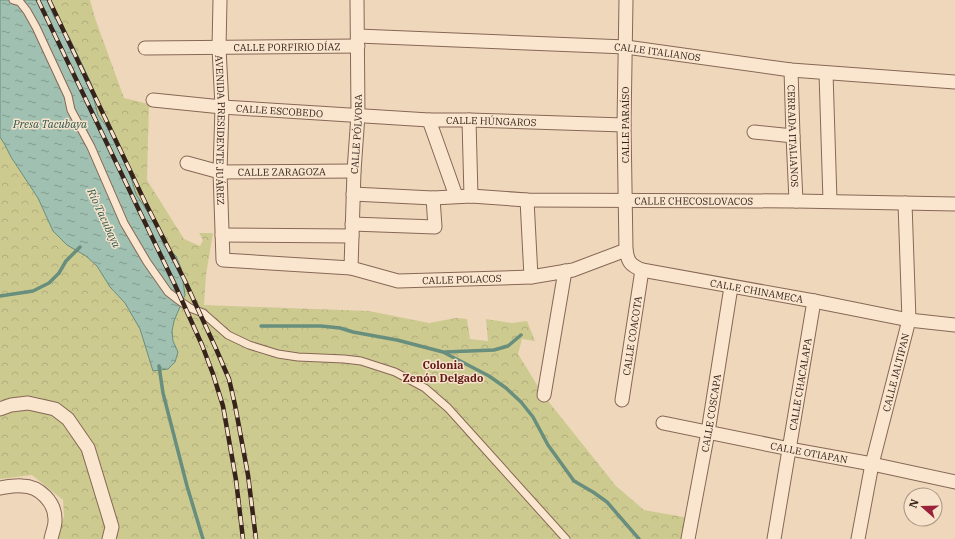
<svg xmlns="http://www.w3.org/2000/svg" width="955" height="539" font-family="'IBM Plex Serif',serif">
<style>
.forest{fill:url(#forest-crowns)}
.water{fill:url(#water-ripples);stroke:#688e7e}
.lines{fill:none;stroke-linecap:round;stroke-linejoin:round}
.stream{stroke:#688e7e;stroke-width:3.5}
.service-casing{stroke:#876755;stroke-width:9}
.minor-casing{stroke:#876755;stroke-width:15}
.service{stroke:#fae6cf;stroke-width:7}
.minor{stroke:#fae6cf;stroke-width:13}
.rail-casing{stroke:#36231b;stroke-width:4.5}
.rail{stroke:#f7e3cc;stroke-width:3;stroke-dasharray:9;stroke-linecap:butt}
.labels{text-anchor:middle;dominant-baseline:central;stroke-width:3;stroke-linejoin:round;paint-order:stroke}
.street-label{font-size:10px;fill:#36231b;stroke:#f7e3cc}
.water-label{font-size:11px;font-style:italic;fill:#29574c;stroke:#f7e3cc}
.neighbourhood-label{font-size:11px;font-weight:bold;fill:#641b18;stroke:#f7e3cc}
</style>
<defs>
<pattern id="forest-crowns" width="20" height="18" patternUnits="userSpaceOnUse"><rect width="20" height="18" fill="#cdca90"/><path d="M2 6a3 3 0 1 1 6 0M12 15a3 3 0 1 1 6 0" fill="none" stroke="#b1ad7c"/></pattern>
<pattern id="water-ripples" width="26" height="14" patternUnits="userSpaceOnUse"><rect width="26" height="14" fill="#a0c0b1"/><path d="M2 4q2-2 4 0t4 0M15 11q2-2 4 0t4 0" fill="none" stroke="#839c8f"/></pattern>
</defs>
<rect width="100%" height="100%" fill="#efd7bc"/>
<!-- forest -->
<path class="forest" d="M47 0H90L95 18 124 98 149 104 147 180 184 239 200 246 203 240 199 233H213L206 275 204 305 369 311 429 323 456 318 467 319 470 339 488 341 486 319 512 323 527 321 535 341 522 339 518 354 544 396 616 486 644 510 689 518 685 539H58L64 516 63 500 32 475 0 479V137L5 145 11 157 38 198 53 231 67 245 86 256 97 266 110 287 125 303 140 329 153 371 175 362 178 352 173 341 172 331 174 321 185 295 176 256 164 246 156 225 136 194 127 164 121 152 116 144 112 134 98 115 93 96 91 83 69 37 54 17Z"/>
<!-- water -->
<path class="water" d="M0 0H47L54 17 69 37 91 83 93 96 98 115 112 134 116 144 121 152 127 164 136 194 156 225 164 246 176 256 181 268 185 295 174 321 172 331 173 341 178 352 175 362 168 369 153 371 140 329 125 303 110 287 97 266 86 256 67 245 53 231 38 198 11 157 5 145 0 137Z"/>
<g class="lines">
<!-- stream -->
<g class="stream">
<path d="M0 296 33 291 49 283 59 273 66 261 80 247"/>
<path d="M261 326H321L340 328 353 332 397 340 443 352 489 376 506 388 521 402 533 417 548 445 574 481 593 492 607 502 639 539"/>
<path d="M445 352 494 350 508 346 521 335"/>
<path d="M159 366 163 393 187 486 203 539"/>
</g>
<defs>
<path id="service" d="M13 0 20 2 27 11 36 27 68 96 71 110 91 147 124 223 147 262 168 292 177 299 190 308 203 313 228 335 249 345 278 354 298 357 344 359 361 361 395 372 425 388 448 408 566 539"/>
<g id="minor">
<path id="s1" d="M220 0 219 48 222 107 220 172 223 260 351 268 398 281 531 277 573 270 626 250"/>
<path id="s2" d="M626 0 624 125 626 250C628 262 630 265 642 270L814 301 909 320 955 325"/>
<path id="s3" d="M358 36 626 47 791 70 955 82"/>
<path id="s4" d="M145 48 358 46"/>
<path id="s5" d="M791 70 793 136 796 201"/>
<path d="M826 73 830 201"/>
<path id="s6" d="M153 100 222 107 429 120H469L624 125"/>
<path d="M429 120 456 196"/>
<path d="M469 120 471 196"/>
<path d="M754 132 793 136"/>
<path id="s7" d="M187 163 220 172 354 171"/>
<path id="s8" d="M353 194 433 198 471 196 527 200 796 201 955 204"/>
<path d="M527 200 531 277"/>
<path d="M352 224 435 227 433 198"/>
<path d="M222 235 352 236"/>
<path id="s9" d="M351 268 354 171 358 115 357 0"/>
<path d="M544 395 565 271"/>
<path id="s10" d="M622 400 642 270"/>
<path d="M0 409 11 405 28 403 55 409 68 419 88 448 112 527 109 539"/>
<path id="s11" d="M663 423 790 449 872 464 955 482"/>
<path d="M0 488C7 487 15 485 22 486 39 486 56 502 55 521 55 527 52 533 51 539"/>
<path id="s12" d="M688 539 708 432 731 287"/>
<path id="s13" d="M774 539 814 301"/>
<path id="s14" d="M858 539 872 464 909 320 905 203"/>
</g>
</defs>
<!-- service casing -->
<use href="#service" class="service-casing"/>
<!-- minor casing -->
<use href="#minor" class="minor-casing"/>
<!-- service -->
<use href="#service" class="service"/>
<!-- minor -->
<use href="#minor" class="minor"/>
<defs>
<g id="rail">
<path d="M38 0 175 285 202 345 213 374 223 406 236 480 243 539"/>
<path d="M49 0 145 202 185 281 217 351 229 379 235 405 248 475 256 539"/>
</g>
</defs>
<!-- rail casing -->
<use href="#rail" class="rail-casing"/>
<!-- rail -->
<use href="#rail" class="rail"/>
</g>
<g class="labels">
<!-- street labels -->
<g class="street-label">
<text stroke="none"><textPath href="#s4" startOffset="142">CALLE PORFIRIO DÍAZ</textPath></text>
<text stroke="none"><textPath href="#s3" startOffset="300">CALLE ITALIANOS</textPath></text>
<text stroke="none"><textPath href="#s6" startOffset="127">CALLE ESCOBEDO</textPath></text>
<text stroke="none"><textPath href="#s6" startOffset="339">CALLE HÚNGAROS</textPath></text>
<text transform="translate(625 125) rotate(-90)">CALLE PARAÍSO</text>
<text stroke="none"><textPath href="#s1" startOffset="130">AVENIDA PRESIDENTE JUÁREZ</textPath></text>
<text stroke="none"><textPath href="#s9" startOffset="134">CALLE PÓLVORA</textPath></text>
<text stroke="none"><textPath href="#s5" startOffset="66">CERRADA ITALIANOS</textPath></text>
<text stroke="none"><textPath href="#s7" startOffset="96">CALLE ZARAGOZA</textPath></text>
<text stroke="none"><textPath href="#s8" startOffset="341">CALLE CHECOSLOVACOS</textPath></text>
<text stroke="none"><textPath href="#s1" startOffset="501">CALLE POLACOS</textPath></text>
<text stroke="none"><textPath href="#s2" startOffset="394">CALLE CHINAMECA</textPath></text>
<text stroke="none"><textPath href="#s10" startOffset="65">CALLE COACOTA</textPath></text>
<text stroke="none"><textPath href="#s14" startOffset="171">CALLE JALTIPAN</textPath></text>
<text stroke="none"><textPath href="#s13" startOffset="157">CALLE CHACALAPA</textPath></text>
<text stroke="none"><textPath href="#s12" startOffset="128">CALLE COSCAPA</textPath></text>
<text stroke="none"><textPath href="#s11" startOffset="149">CALLE OTIAPAN</textPath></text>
</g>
<!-- water labels -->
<g class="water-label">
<text x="50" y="124">Presa Tacubaya</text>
<text transform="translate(104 218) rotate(65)">Río Tacubaya</text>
</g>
<!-- neighbourhood labels -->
<g class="neighbourhood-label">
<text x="443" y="365">Colonia<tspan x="443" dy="13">Zenón Delgado</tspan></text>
</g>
</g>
<!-- north arrow -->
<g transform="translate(923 507) rotate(290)"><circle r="19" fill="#f7e3cc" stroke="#aa9685"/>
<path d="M0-3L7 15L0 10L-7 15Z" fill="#992238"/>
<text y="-6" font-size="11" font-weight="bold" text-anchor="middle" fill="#36231b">N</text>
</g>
</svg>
